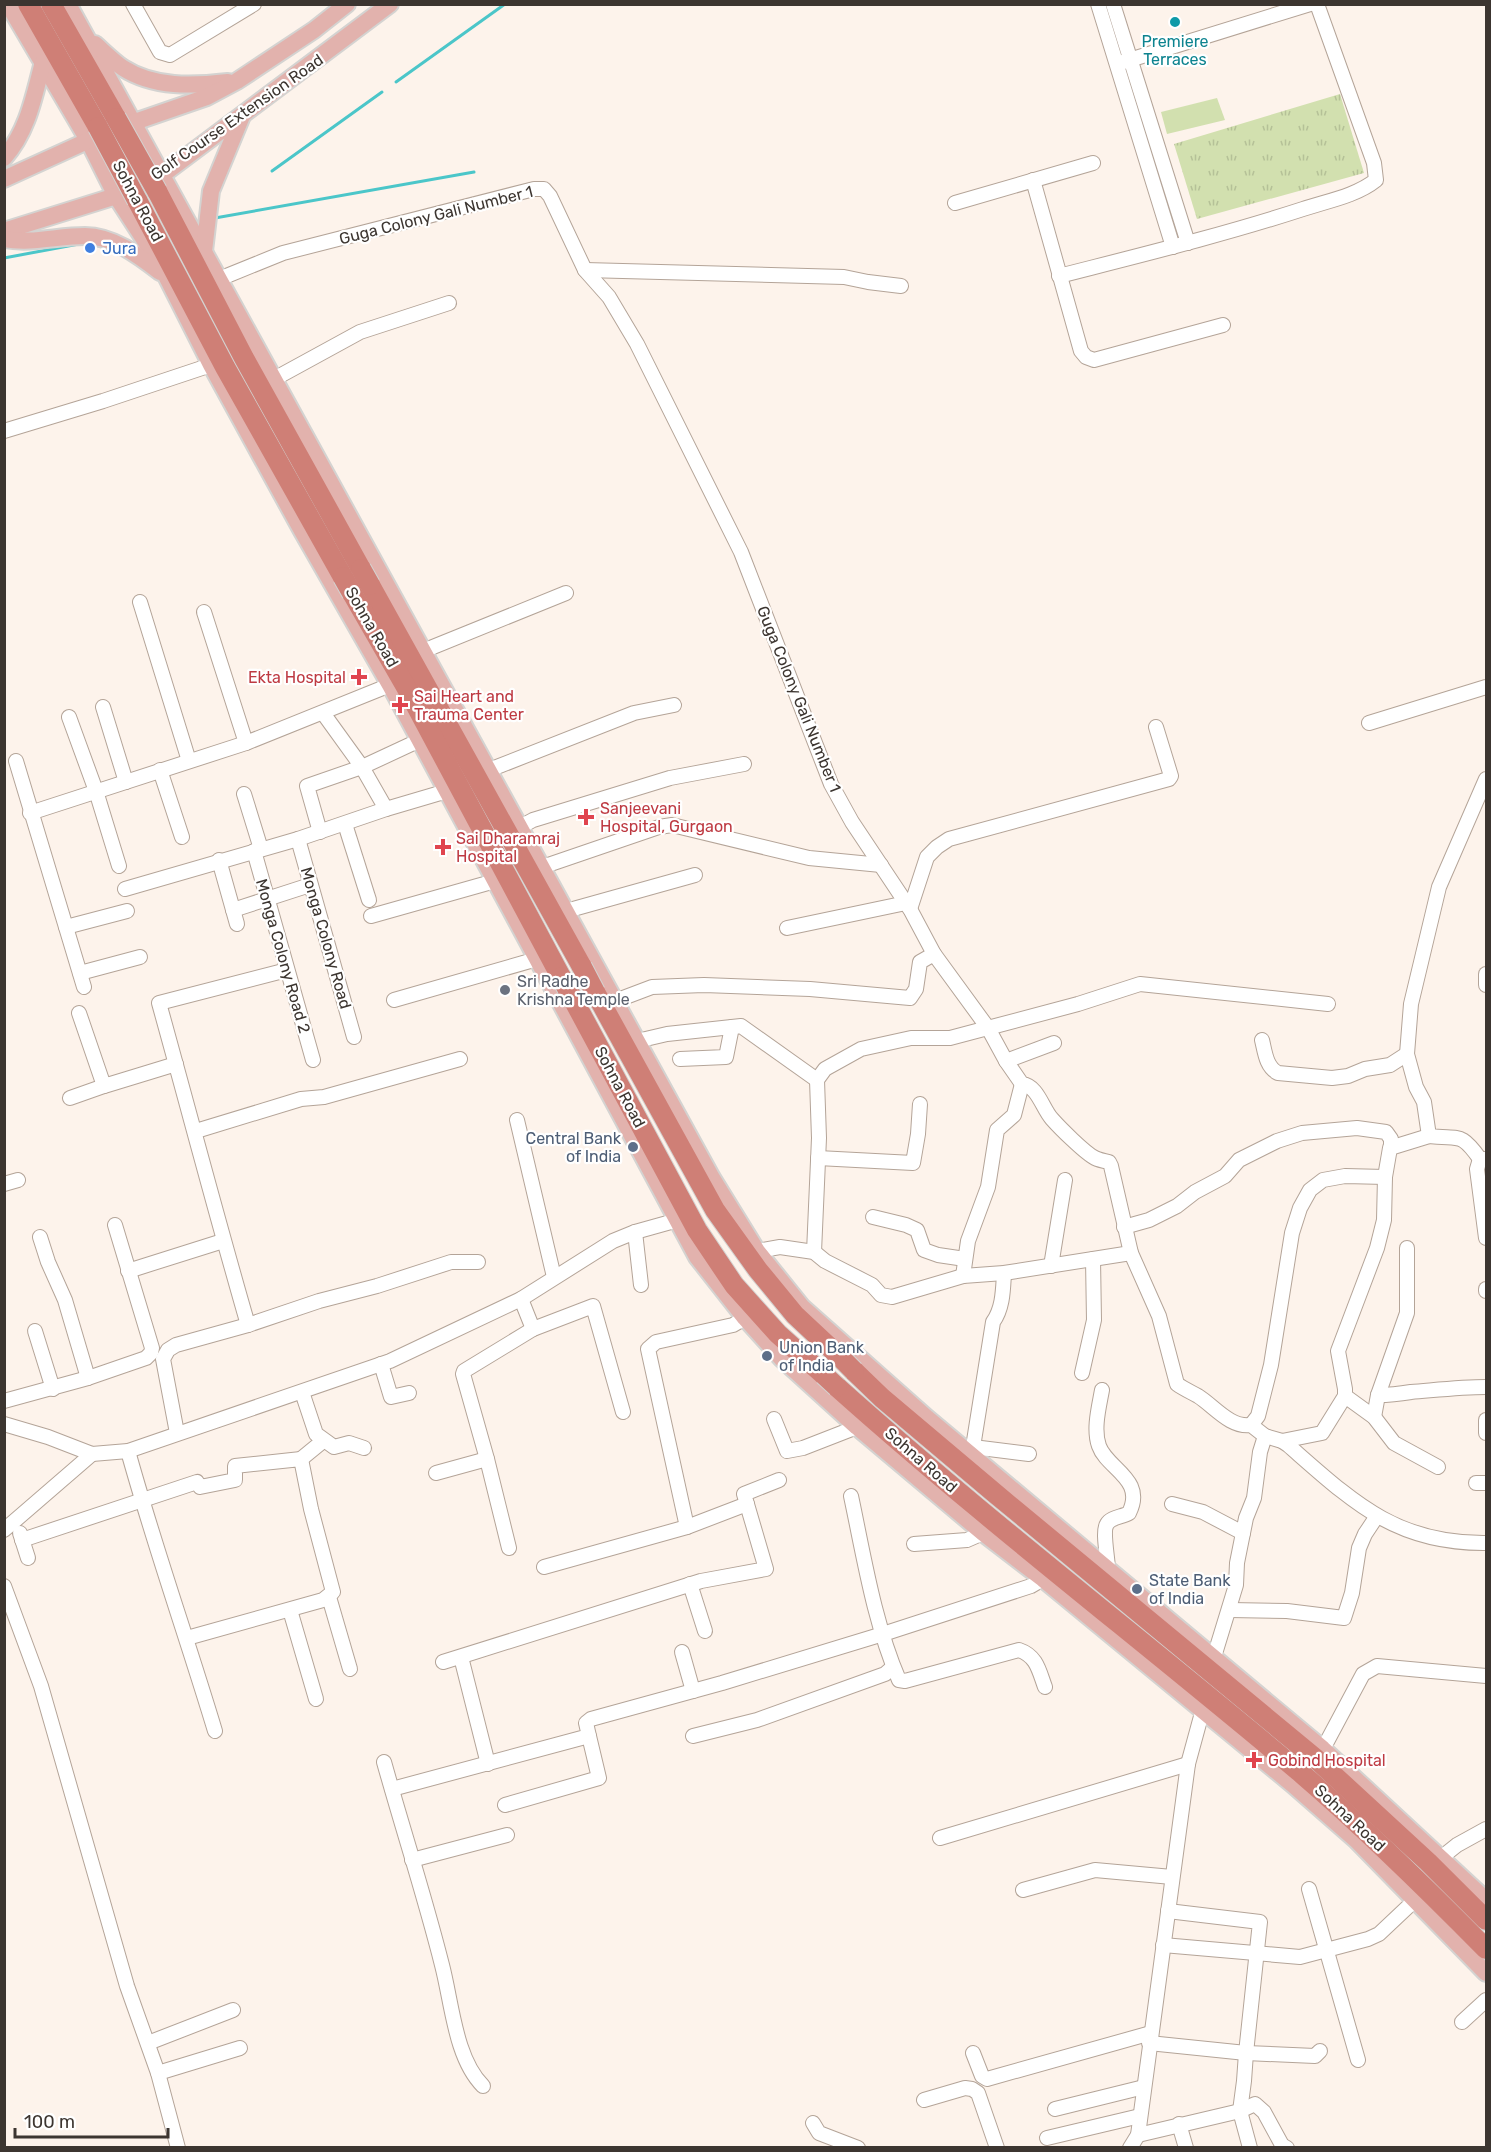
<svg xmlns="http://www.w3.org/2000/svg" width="1491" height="2152" font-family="Rubik,sans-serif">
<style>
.grass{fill:url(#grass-tufts)}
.pitch{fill:#d2e0af}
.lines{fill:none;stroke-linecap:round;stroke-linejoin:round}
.stream{stroke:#4bc6c9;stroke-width:3}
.minor-casing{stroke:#b4a498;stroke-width:16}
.major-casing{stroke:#d4d3d1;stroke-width:20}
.highway-casing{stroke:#d4d3d1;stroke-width:22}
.minor{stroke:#fff;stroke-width:14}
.major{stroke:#e2b2ad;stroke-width:16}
.highway{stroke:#cf7f76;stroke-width:20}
.highway-bridge-casing{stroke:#d4d3d1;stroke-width:22;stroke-linecap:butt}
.highway-bridge{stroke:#cf7f76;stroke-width:20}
.culture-dot{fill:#0f9aa8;stroke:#fff;stroke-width:2}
.shop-dot{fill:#3f7fe0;stroke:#fff;stroke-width:2}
.health-dot{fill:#e0444e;stroke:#fff;stroke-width:2}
.worship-dot{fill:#6b7280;stroke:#fff;stroke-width:2}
.service-dot{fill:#5c6f8a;stroke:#fff;stroke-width:2}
.labels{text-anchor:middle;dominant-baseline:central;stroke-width:4.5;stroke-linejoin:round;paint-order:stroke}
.culture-label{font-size:16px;fill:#0d838f;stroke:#fff}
.street-label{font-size:16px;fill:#3c3530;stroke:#fff}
.shop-label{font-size:16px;fill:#366cbe;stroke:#fff;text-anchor:start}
.health-label{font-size:16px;fill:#be3a42;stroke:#fff;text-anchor:start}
.worship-label{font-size:16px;fill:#5b616d;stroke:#fff;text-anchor:start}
.service-label{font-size:16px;fill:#4e5e75;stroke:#fff;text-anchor:start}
</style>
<defs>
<pattern id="grass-tufts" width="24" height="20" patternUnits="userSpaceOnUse" patternTransform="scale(1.5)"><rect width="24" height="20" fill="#d2e0af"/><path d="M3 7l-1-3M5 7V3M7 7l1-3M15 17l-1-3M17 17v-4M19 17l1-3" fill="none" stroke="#b5c197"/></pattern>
</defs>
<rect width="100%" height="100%" fill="#fdf3eb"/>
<!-- grass -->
<path class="grass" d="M1340 94 1364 173 1197 219 1174 144Z"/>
<!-- pitch -->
<path class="pitch" d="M1217 98 1225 120 1167 134 1161 112Z"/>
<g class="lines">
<!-- stream -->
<g class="stream">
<path d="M396 82 505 4"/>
<path d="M272 171 382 92"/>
<path d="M215 218 474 172"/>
<path d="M4 258 79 244"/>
</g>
<defs>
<g id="minor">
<path d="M133 4 160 52 170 55 254 4"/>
<path d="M1098 4 1173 247"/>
<path d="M1113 4 1188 243"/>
<path d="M1123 62 1310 4"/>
<path d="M1033 180 1081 351 1086 357 1094 360 1223 325"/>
<path d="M955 203 1093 163"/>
<path d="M585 270 844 277 868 282 901 286"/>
<path d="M1059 276C1141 255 1223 235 1303 209 1327 201 1356 196 1376 180L1374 163 1317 4"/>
<path d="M219 279 283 253 534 189H544L550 196 585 270 609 297 637 344 741 552 831 784 852 822 910 909 934 954 988 1028 1006 1061 1022 1084C1038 1086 1042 1108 1052 1119 1060 1128 1085 1153 1095 1158 1099 1160 1104 1161 1109 1162L1111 1166 1131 1253 1159 1316 1177 1384C1184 1389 1191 1392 1198 1396 1214 1406 1230 1428 1251 1425L1265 1436 1282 1441 1288 1445C1352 1501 1395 1544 1486 1543"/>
<path d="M274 379 360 332 449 303"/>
<path d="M4 431 103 401 211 365"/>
<path d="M140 602 189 761"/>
<path d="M204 612 246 743"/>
<path d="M423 651 566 593"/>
<path d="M103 707 126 782"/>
<path d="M323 713 362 767 386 809"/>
<path d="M69 717 96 791 119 866"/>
<path d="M1369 723 1486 687"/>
<path d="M16 761 84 987"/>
<path d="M160 770 182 837"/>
<path d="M489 770 634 713 674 705"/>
<path d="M1486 779 1439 887 1411 1004 1407 1054 1416 1087 1424 1102 1429 1136C1460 1140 1460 1131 1480 1159H1486"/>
<path d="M244 794 261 849"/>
<path d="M30 813 246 743 390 685"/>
<path d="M345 824 369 900"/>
<path d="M520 827 533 820 670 778 744 764"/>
<path d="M320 832 307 786 362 767 420 740"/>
<path d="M298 839 354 1037"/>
<path d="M254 851 313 1060"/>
<path d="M219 860 237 924"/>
<path d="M542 867 659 827 672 825 809 858 881 865"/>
<path d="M125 889 298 839 386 809 447 791"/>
<path d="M910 909 927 857 937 847 949 839 1169 779 1171 776 1156 727"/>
<path d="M233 910 310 885"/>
<path d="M566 911 695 875"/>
<path d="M371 916 495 881"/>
<path d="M66 927 127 911"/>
<path d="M787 928 906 903"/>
<path d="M80 973 140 957"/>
<path d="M1486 974V985"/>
<path d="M394 1000 537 959"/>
<path d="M615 1001 652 987 704 985 810 989 910 998 916 989 920 962 934 954"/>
<path d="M79 1013 104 1086 176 1064"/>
<path d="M1262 1040C1265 1052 1266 1067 1278 1073L1332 1078 1348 1076 1365 1069 1390 1065 1407 1054"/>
<path d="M637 1041 667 1034 741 1026 817 1080"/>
<path d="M680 1059 726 1057 732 1027"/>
<path d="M1006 1061 1054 1043"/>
<path d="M70 1098 104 1086"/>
<path d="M517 1120 554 1277"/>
<path d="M196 1131 301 1099 324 1097 460 1059"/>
<path d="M818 1158 913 1163 918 1134 920 1104"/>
<path d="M1480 1159 1477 1169 1486 1238"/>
<path d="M4 1184 18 1180"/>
<path d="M873 1217 906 1225 917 1230 924 1250 938 1255 965 1259"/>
<path d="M1124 1227 1149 1220 1177 1206 1195 1192 1225 1176 1239 1160 1277 1141 1302 1133 1357 1128 1386 1132 1391 1139V1147"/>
<path d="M635 1232 641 1285"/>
<path d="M40 1237 48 1262 65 1300 88 1378"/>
<path d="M757 1251 780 1247 814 1252 825 1261 872 1285 881 1295 892 1297 963 1276 1004 1273 1131 1253"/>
<path d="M814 1252 819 1138 817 1080 825 1069 861 1049 911 1038H950L1078 1004 1140 984 1328 1004"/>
<path d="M1051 1266 1065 1180"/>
<path d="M128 1271 223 1241"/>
<path d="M963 1276 968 1241 988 1187 997 1130 1014 1115 1022 1084"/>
<path d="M1486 1289V1291"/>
<path d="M521 1299 533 1329"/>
<path d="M248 1325C217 1218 189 1111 159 1003L287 970"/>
<path d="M35 1331 53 1389"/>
<path d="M381 1364 391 1397 409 1393"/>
<path d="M1082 1373 1094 1320 1093 1259"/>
<path d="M1102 1390C1099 1407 1093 1429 1099 1446 1107 1469 1146 1479 1129 1513 1122 1517 1111 1517 1107 1524 1102 1531 1108 1559 1108 1569"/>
<path d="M302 1392 316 1434 334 1447 349 1443 364 1448"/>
<path d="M1378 1395C1390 1395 1399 1394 1411 1392 1436 1390 1461 1387 1486 1387"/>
<path d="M1345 1396 1374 1417 1394 1443 1438 1467"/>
<path d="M4 1401 88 1378 146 1358 151 1353 152 1348 115 1225"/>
<path d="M1374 1417 1378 1395 1407 1313V1248"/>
<path d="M774 1419 787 1451 803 1448 857 1427"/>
<path d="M1486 1420V1433"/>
<path d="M4 1424 48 1437 92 1454 128 1451 390 1361 521 1299 613 1241 635 1232 678 1220"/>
<path d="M1251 1425 1258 1416 1271 1365 1292 1233 1300 1208 1310 1190 1323 1180 1345 1176 1385 1177"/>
<path d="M177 1433 163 1359 168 1350 176 1345 248 1325 319 1301 377 1286 451 1262H478"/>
<path d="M1282 1441 1322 1433 1345 1396V1389L1338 1351 1377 1248 1384 1220 1385 1177 1390 1148 1429 1136"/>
<path d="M973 1447 1029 1454"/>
<path d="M128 1451C154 1545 187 1638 215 1731"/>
<path d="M969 1453 973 1447 993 1322C1003 1308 1003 1290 1004 1273"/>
<path d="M301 1459 323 1441"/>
<path d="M436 1473 487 1459"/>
<path d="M1476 1483H1486"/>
<path d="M851 1496C864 1557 874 1622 899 1680L905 1681 1019 1650C1037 1656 1039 1671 1045 1687"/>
<path d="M1172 1504 1203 1512 1243 1533"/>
<path d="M687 1527 648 1349 656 1342 733 1325 745 1318"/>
<path d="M4 1530 92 1454"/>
<path d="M20 1533 28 1558"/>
<path d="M22 1540 197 1482 200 1487 235 1480V1466L301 1459 311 1509 333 1592 323 1600 187 1638"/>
<path d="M914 1544 967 1540 983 1533"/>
<path d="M509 1548 487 1459 463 1374 464 1371 533 1329 593 1306 623 1412"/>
<path d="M544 1567 687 1527 747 1504"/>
<path d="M690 1584 705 1631"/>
<path d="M4 1586 41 1686 127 1986 158 2073 178 2148"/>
<path d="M329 1597 350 1669"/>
<path d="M290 1610 316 1699"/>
<path d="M1230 1610 1287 1611 1344 1618 1352 1593 1359 1548 1365 1534 1377 1516"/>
<path d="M682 1652 693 1691"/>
<path d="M461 1657 488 1764"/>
<path d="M1214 1657 1236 1585 1237 1563 1246 1518 1254 1498 1260 1452 1265 1436"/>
<path d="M443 1662 701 1581 766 1569 744 1494 779 1480"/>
<path d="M693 1736 757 1720 885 1674 893 1667"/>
<path d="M1323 1749 1363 1674 1377 1666 1486 1676"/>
<path d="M384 1762C403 1830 425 1897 442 1965 452 2003 455 2058 483 2086"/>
<path d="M392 1789 589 1736 586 1723 591 1719 722 1683 883 1634 1031 1586 1043 1579"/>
<path d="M505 1805 599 1778 589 1736"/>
<path d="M940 1838 1188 1764"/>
<path d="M1442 1857 1457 1845 1486 1829"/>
<path d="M412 1860 507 1835"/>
<path d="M1309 1889 1358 2060"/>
<path d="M1023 1890 1095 1870 1172 1877"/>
<path d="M1168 1911 1260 1922 1246 2053 1244 2081 1240 2111 1250 2148"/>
<path d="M1163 1945 1300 1957 1368 1939 1379 1934 1414 1901"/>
<path d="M1462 2022 1486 2000"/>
<path d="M148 2043 233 2010"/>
<path d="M1149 2043 1246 2053 1315 2056 1320 2051"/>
<path d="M973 2053 982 2076 987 2079 1151 2033"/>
<path d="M158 2073 240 2048"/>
<path d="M924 2100 965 2088 972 2089 978 2093 997 2148"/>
<path d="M1055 2109 1144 2087"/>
<path d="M813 2123 819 2133 858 2148"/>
<path d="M1179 2124 1186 2148"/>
<path d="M1138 2135 1240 2111 1255 2104 1264 2112 1282 2145 1287 2148"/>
<path d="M1047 2138 1140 2116"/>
<path d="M1130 2148 1138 2135 1188 1764 1203 1709"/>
</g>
<g id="major">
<path d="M8 4 88 140 116 196 160 264 211 365 302 531 390 685 697 1257 745 1318 781 1358 857 1427 983 1533 1043 1579 1292 1784 1356 1840 1486 1973"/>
<path d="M68 4 712 1178 757 1251 802 1307 927 1418 1323 1749 1486 1900"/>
<path d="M95 44C104 52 113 61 123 68 154 88 193 86 228 82"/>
<path d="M123 126 207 97 237 81 314 30 347 4"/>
<path d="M4 158C28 131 34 96 43 62"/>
<path d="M4 179 96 137"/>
<path d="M4 231 116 196 162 175 390 4"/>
<path d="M4 239C32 244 57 236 85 236 113 236 139 256 160 272"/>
<path d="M204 251 211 191 242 116"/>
</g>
<g id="highway">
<path d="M28 4 98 127"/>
<path d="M51 4 116 118"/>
<path d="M157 191 244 358 361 569"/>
<path d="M137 200 225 367 343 577"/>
<path d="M370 585 582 967"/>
<path d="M352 593 406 687 561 977"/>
<path d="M595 992 715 1210 758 1270 795 1315 841 1358"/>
<path d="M574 1001 697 1230 734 1285 778 1334 824 1375"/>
<path d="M854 1371 882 1398 997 1495 1316 1759 1428 1862 1486 1920"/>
<path d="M837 1387C988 1522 1148 1644 1302 1774 1366 1829 1427 1889 1486 1949"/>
</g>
</defs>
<!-- minor casing -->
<use href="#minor" class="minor-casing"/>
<!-- major casing -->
<use href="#major" class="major-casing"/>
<!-- highway casing -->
<use href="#highway" class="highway-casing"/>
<!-- minor -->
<use href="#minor" class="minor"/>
<!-- major -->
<use href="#major" class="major"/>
<!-- highway -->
<use href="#highway" class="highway"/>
<defs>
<g id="highway-bridge">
<path d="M116 118 157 191"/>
<path d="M98 127 137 200"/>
<path d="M361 569 370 585"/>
<path d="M343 577 352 593"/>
<path d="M582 967 595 992"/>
<path d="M561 977 574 1001"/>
<path d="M841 1358 854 1371"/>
<path d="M824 1375 837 1387"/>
</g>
</defs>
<!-- highway-bridge casing -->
<use href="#highway-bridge" class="highway-bridge-casing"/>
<!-- highway-bridge -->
<use href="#highway-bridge" class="highway-bridge"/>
</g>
<!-- markers -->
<circle class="culture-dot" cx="1175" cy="22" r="6"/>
<circle class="shop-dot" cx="90" cy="248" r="6"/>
<g class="health-dot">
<path d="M356 668h6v6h6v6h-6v6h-6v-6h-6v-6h6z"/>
<path d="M397 696h6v6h6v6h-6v6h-6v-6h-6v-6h6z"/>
<path d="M583 808h6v6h6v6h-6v6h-6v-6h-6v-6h6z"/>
<path d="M440 838h6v6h6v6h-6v6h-6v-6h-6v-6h6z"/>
<path d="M1251 1751h6v6h6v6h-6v6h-6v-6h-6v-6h6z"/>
</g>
<circle class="worship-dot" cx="505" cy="990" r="6"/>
<g class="service-dot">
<circle cx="633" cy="1147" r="6"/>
<circle cx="767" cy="1356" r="6"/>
<circle cx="1137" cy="1589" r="6"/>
</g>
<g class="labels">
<!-- culture labels -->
<g class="culture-label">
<text x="1175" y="41">Premiere<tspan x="1175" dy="18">Terraces</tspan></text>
</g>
<!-- street labels -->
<g class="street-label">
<text transform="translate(237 117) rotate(-35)">Golf Course Extension Road</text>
<text transform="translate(138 201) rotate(62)">Sohna Road</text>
<text transform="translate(436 215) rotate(-14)">Guga Colony Gali Number 1</text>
<text transform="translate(372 627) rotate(60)">Sohna Road</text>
<text transform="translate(799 699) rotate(68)">Guga Colony Gali Number 1</text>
<text transform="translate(326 938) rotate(74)">Monga Colony Road</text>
<text transform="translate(283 956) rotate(74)">Monga Colony Road 2</text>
<text transform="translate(620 1087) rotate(62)">Sohna Road</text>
<text transform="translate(921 1460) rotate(41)">Sohna Road</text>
<text transform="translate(1350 1818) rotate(43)">Sohna Road</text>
</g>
<!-- shop labels -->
<g class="shop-label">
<text x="102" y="248">Jura</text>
</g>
<!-- health labels -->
<g class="health-label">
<text x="346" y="677" text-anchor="end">Ekta Hospital</text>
<text x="414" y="696">Sai Heart and<tspan x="414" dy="18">Trauma Center</tspan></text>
<text x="600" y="808">Sanjeevani<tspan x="600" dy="18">Hospital, Gurgaon</tspan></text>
<text x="456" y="838">Sai Dharamraj<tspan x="456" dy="18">Hospital</tspan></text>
<text x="1268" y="1760">Gobind Hospital</text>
</g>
<!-- worship labels -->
<g class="worship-label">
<text x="517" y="981">Sri Radhe<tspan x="517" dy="18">Krishna Temple</tspan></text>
</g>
<!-- service labels -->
<g class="service-label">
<text x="621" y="1138" text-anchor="end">Central Bank<tspan x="621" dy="18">of India</tspan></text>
<text x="779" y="1347">Union Bank<tspan x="779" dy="18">of India</tspan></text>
<text x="1149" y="1580">State Bank<tspan x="1149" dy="18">of India</tspan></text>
</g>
</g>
<!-- border -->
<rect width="1491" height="2152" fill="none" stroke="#3c3530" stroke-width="12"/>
<!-- scale -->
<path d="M15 2128v9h153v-9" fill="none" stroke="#3c3530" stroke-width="3"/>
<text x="24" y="2128" font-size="18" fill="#3c3530" stroke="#ffffff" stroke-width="4.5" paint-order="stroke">100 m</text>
</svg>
